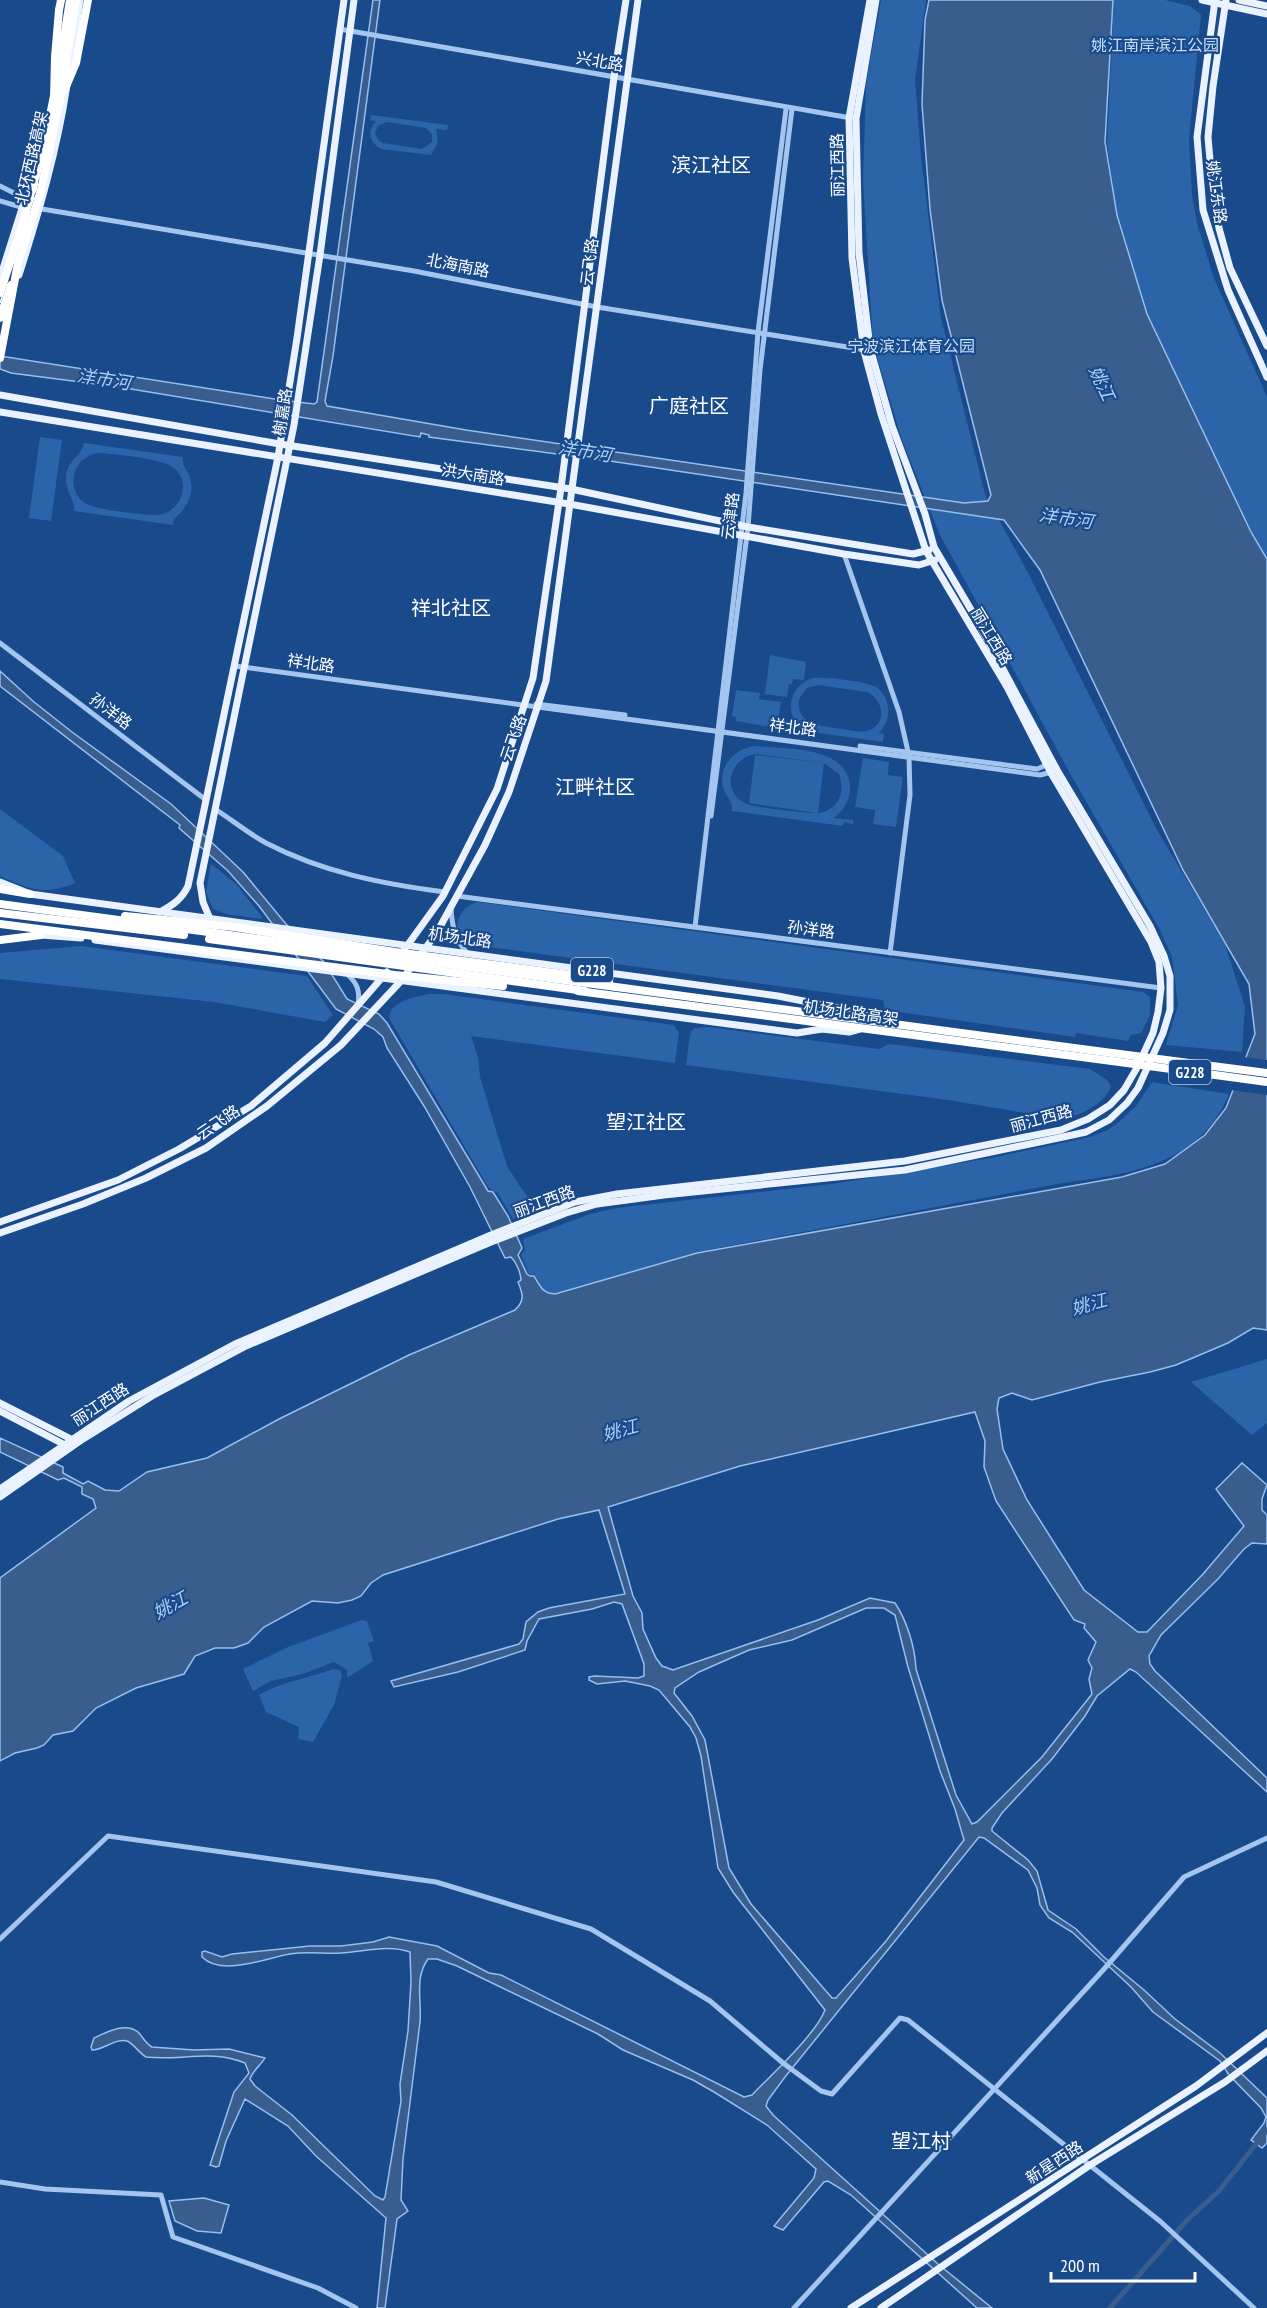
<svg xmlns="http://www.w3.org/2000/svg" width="1267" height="2308" font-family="'PT Sans Narrow','Noto Sans SC',sans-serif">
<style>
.green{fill:#2c64a9;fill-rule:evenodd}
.water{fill:#395e8d;stroke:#96bff0;stroke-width:1.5;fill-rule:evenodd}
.pier{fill:#194a8b}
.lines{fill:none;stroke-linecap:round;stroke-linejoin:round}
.canal{stroke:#395e8d;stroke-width:5}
.minor{stroke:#a3c5ee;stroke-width:5}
.major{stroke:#eaf2ff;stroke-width:7}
.highway{stroke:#fff;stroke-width:8}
.rail{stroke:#fff;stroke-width:1.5;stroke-dasharray:10 4.5;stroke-linecap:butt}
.highway-bridge{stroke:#fff;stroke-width:8}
.labels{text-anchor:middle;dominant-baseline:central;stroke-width:4.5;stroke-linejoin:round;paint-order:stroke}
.shield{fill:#194a8b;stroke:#bac9dc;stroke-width:1.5}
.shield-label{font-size:15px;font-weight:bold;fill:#fff}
.park-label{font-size:16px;fill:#c9dffa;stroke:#194a8b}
.street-label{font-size:16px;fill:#fff;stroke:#194a8b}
.water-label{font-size:18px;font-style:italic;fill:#afcff5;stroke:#194a8b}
.quarter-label{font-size:20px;fill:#fff;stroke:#194a8b}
</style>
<rect width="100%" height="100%" fill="#194a8b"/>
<!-- green -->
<g class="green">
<path d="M881 0H926L915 80 921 157 941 318 985 494 1027 571 1157 830 1225 944 1245 1007 1242 1052 1166 1045 1178 1005 1172 957 1160 930 1072 777 939 533 901 437 873 344 863 181 866 84Z"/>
<path d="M1114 0H1165L1190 6 1201 15 1189 139 1192 194 1197 223 1213 276 1267 397V558L1252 532 1147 313 1116 208 1107 142Z"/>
<path d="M371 115 448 125 447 130 436 129 438 142 431 155 381 149C369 142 367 131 376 121L370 120ZM387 122 426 128 432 134V142L422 149 383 143 378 140 375 133 378 126Z"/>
<path d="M40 437 62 440 51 521 29 518Z"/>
<path d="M84 443 183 457C182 466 186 468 189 475 196 492 187 508 174 519L173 525 74 511C75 499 64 489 66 475 68 461 82 455 84 443ZM99 453C115 454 155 458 169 465 194 477 183 513 157 515 143 515 98 510 87 504 63 491 73 455 99 453Z"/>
<path d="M770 655 806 662 804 680 793 679 792 684H789L787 697 765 694Z"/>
<path d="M813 678C828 677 868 681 879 689 884 694 887 700 888 706 890 717 886 725 879 733L884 734 883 742 790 729 792 721H795C785 703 794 684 813 678ZM818 685 867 692C884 700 888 725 867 731 860 733 850 730 843 729 824 726 795 726 799 699L807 688Z"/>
<path d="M736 690 760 693 759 699 781 702 777 728 736 721V717L732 716Z"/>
<path d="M755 746C785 749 848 746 850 786 851 799 844 810 834 818L853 820V824L844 822 843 826 732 811C733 802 727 798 724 790 716 768 734 748 755 746ZM756 754 822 763 755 755 749 803 817 813C804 813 758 808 747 804 720 793 729 758 756 754ZM824 763 839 774C846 792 838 811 818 813Z"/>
<path d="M863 758 889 762 888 775 903 777 896 827 873 824 875 810 855 807Z"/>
<path d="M0 809 63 856 75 883C45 896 28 889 0 876Z"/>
<path d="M211 864 236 884 262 917 261 919 226 914 213 909 206 892Z"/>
<path d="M478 902 1143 992 1150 997V1015L1141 1033 1131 1035 1128 1041 1076 1033 1075 1037 885 1010 883 1000 482 946C478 945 471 945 467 943 448 934 459 905 478 902Z"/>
<path d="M81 946 307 976 333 1015 325 1022 214 1002 0 979V953Z"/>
<path d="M429 994H444L674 1025 679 1033 675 1063 471 1036 478 1057 480 1077 507 1166 519 1185 537 1209 513 1219 498 1193 490 1189 487 1185 389 1018C390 1001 414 997 429 994Z"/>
<path d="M708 1027 879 1049 889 1044 898 1045 1090 1069 1107 1080 1111 1086C1107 1103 1078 1117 1061 1119L948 1100 686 1065 690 1034 694 1028Z"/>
<path d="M1152 1082 1229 1094C1200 1165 1130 1174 1063 1183L697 1252 623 1275 555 1293C542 1293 540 1285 535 1275L529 1274 521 1255 525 1250 523 1239 590 1214 616 1208 839 1183 991 1158 1090 1137 1108 1130 1119 1122 1136 1106Z"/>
<path d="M1267 1359V1423L1252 1435 1191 1382Z"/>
<path d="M362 1620 367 1621 374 1641 368 1643 373 1661 347 1678V1670L334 1662 303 1674 271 1681 253 1691 243 1669 288 1647Z"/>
<path d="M333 1669 340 1670 342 1675 334 1705 313 1742 298 1739 299 1727 266 1712 259 1695C282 1681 307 1679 333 1669Z"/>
</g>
<!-- water -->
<g class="water">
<path d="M373 0H380L333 356 325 401 327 406 466 430 964 503 988 501 991 495 942 300 930 209 922 104 925 20 929 0H1113L1105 142 1117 215 1147 314 1251 532 1267 559V1330L1253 1328 1228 1343 1176 1365 1150 1372 1100 1382 1032 1400 1012 1393 999 1398 997 1409 1003 1449 1027 1500 1084 1590 1138 1632H1147L1203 1574 1244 1526 1216 1489 1242 1463 1267 1485 1262 1499V1510L1267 1515V1544L1252 1543 1244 1549 1218 1579 1161 1635 1149 1656 1150 1664 1155 1671 1267 1778V1792L1136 1672 1130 1669 1097 1696 1085 1716 1052 1759 1002 1813 992 1828V1831L1028 1860 1037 1871 1048 1910 1076 1929 1104 1957 1144 1990 1175 2019 1220 2053 1267 2098V2143L1262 2148 1251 2140 1264 2123 1266 2117 1261 2108 1229 2075 1220 2061 1153 2012 1131 1987 1072 1932 1049 1918 1040 1905 1037 1888 1028 1870 984 1838 979 1837 785 2077 768 2100 766 2106 773 2115 938 2264 992 2308H977L851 2195 828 2181 824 2182 783 2230 774 2226 814 2178 816 2169 767 2125 714 2092 693 2080 623 2050 598 2034 457 1966 437 1959H428C414 1978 422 2001 420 2022L403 2159 401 2200 408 2211 397 2219 385 2308H377L386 2218 316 2156 288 2126 245 2099 226 2141 219 2166 216 2167 210 2165 234 2092 249 2073 245 2063C211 2049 182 2061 146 2057 139 2053 133 2043 127 2041 115 2038 104 2050 92 2050L91 2047 94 2038C107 2032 125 2022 138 2032 143 2037 145 2043 152 2047L194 2050 229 2049 265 2058C261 2065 253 2070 250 2079L255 2086 292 2115 375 2196 383 2200 385 2197 401 2101 400 2084 408 2031 411 1982 410 1952C387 1944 364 1952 341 1953 324 1954 307 1951 290 1954 266 1958 222 1977 202 1957V1952L205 1951 222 1957 232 1954 310 1946H341L373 1942 389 1937 437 1946 489 1973 501 1975 744 2097 752 2095C771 2075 816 2034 825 2010L733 1892 718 1868 701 1756 696 1738 690 1727 659 1690 650 1686 625 1681 597 1684 589 1680V1677L595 1676 638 1678 644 1676V1664L622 1604 614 1602 592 1609 539 1619 527 1641 525 1650 458 1672 394 1687 391 1681 519 1644 523 1639 526 1622 538 1612 549 1608 625 1594 599 1510 558 1519 383 1575 371 1583 361 1596 352 1600 338 1603 312 1601 264 1627 248 1643 234 1648H215L195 1656 184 1674 136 1688 96 1708 73 1731 53 1735 44 1745 37 1748 15 1753 0 1761V1578L96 1508 93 1499 82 1494V1487L64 1478 58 1480 0 1452V1438L63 1467V1473L83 1484 88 1481 105 1490 119 1491 147 1472 207 1458 279 1419 409 1355 515 1310C525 1301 523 1294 518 1282L521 1280C521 1273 516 1262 511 1257L505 1258 470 1187 424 1106 387 1048 383 1037 374 1029 336 1009 259 906 228 871 179 828 180 825 0 686V671L34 702 72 732 171 804 243 872 286 924 324 962 347 999 379 1014 387 1023 488 1191 493 1192 508 1216 522 1248 518 1255 527 1274 530 1276H534C540 1286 542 1293 555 1294L697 1253 1122 1177 1165 1164 1205 1135 1226 1108 1255 1034 1249 984 1183 870 1040 570 1004 520 610 461 429 437V435L421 433 420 437 119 387 11 373 0 369V356L281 400 314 404 317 402ZM975 1412 985 1441 984 1467 996 1501 1074 1620 1085 1624 1084 1628 1096 1642 1088 1660 1092 1668 1089 1679 1092 1694 1042 1757 977 1822 972 1824 956 1795 916 1669C915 1647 907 1621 895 1603L870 1598 818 1620 673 1670 662 1666 656 1658 643 1629 642 1613 633 1596 608 1507 740 1466ZM866 1608H884L895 1615 908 1667 940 1771 955 1809 964 1840 886 1941 836 1998H832L751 1904 729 1868 705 1740 692 1716 674 1693 675 1688 699 1672 749 1650 792 1640Z"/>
<path d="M204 2198 229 2205 221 2233 197 2231 175 2221 169 2201Z"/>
</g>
<!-- pier -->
<path class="pier" d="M1243 1057 1267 1060V1095L1230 1090Z"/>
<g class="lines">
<!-- canal -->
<path class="canal" d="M1110 2308 1188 2219 1219 2191 1267 2130"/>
<!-- minor -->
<g class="minor">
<path d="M339 29 851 118"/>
<path d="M0 186 26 199"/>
<path d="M0 201 24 208"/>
<path d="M36 208 414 271 597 307 866 350"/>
<path d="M844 554 899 712 909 756 910 795 890 953"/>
<path d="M0 643 206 800"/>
<path d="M235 666 1040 775 1052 772"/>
<path d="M536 704 625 715"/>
<path d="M860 746 1037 769 1049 764"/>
<path d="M215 809C232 820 248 833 266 843 322 872 382 884 445 892"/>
<path d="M711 816 748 527 760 370 792 109"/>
<path d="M457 896 1161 988"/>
<path d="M451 908C452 927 455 939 467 953"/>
<path d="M695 927 746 493 758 332 786 109"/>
<path d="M348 975C358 984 360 992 358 1005"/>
<path d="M0 1939 108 1836 436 1882 591 1929 710 2001 783 2063 821 2091 832 2094 900 2018 908 2020 1161 2222 1254 2308"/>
<path d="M0 2182 45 2189 161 2195 173 2237 318 2288 356 2308"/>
<path d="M794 2308 1105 1968 1184 1877 1267 1838"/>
</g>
<!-- major -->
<g class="major">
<path d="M1202 0 1267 14"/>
<path d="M1215 0 1197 137 1203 210 1228 290 1267 377"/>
<path d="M1226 0 1213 86 1208 137 1213 195 1219 228 1230 268 1267 346"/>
<path d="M1239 0 1267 6"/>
<path d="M69 74 80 0"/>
<path d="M19 275C39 212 57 151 67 85"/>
<path d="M0 278 26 196"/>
<path d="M0 395 280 444 571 489 748 527 913 554 929 550"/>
<path d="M0 412 569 504 844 554 919 565 935 560"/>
<path d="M0 882 30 894 778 996 854 1011 876 1019"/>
<path d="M160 912C173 905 182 899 188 886L278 457 297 338 344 0"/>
<path d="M210 919 203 902 200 883 294 425 320 255 354 0"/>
<path d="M41 935 81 938"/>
<path d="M95 940 797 1033 822 1029 849 1032 860 1029"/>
<path d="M399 957 443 896 497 789 533 678 561 488 614 77 626 0"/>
<path d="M0 1222 118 1180 179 1149 251 1106 325 1043 387 972"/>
<path d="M0 1233 83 1204 146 1178 206 1148 267 1106 341 1045 400 982 436 934 485 845 509 792 546 681 638 0"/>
<path d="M0 1403 73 1440"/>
<path d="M0 1411 67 1446"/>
<path d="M0 1489 129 1401 235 1344 491 1235 575 1202 617 1194 905 1161 1061 1130 1088 1119 1110 1105 1124 1090 1138 1066 1153 1033 1158 1012 1161 988 1159 962 1151 942 1051 773 1007 687 926 551 881 414 864 351 852 258 849 118 870 0"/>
<path d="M0 1497 83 1439 152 1396 246 1346 491 1242 566 1213 597 1204 664 1195 905 1170 1063 1137 1086 1132 1109 1120 1127 1103 1138 1088 1163 1033 1170 1010V976L1164 956 1150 926 1057 770 973 613 934 547 925 514 892 426 870 348 859 253 856 119 876 0"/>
<path d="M851 2308 1196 2086 1267 2033"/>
<path d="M881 2308 1090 2165 1225 2082 1267 2051"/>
</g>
<!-- highway -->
<g class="highway">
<path d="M59 10 61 0"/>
<path d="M44 145 57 81 70 0"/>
<path d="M0 293 22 226"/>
<path d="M0 318 11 285"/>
<path d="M0 889 30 894"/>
<path d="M0 940 41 935"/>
<path d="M585 977 609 982"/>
<path d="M586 983 1112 1053"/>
<path d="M578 991 1112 1061"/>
</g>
<!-- rail -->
<path class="rail" d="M0 303 36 190 57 99 72 0"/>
<!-- highway-bridge -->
<g class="highway-bridge">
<path d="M65 89 76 63 88 0"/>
<path d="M54 99 55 57 59 10"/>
<path d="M22 226 44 145"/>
<path d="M0 358 18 263 41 190 60 100 76 0"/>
<path d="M0 904 586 983"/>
<path d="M0 913 184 935"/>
<path d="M125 916 234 927 395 952 585 977"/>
<path d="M0 924 395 975 503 986"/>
<path d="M209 939 585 991"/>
<path d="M1112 1053 1267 1073"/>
<path d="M1112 1061 1267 1082"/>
</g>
</g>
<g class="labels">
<!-- shield labels -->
<g class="shield">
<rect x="571" y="958" width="42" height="24" rx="4.5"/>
<rect x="1169" y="1060" width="42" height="24" rx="4.5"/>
</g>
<g class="shield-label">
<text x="592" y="970">G228</text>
<text x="1190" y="1072">G228</text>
</g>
<!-- park labels -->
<g class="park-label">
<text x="1155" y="45">姚江南岸滨江公园</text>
<text x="911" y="346">宁波滨江体育公园</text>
</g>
<!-- street labels -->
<g class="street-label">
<text transform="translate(600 61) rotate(10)">兴北路</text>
<text transform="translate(31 158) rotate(-77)">北环西路高架</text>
<text transform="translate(837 165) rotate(-91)">丽江西路</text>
<text transform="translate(1217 192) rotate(82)">姚江东路</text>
<text transform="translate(589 262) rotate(-83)">云飞路</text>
<text transform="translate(458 265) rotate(11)">北海南路</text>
<text transform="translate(282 412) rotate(-81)">榭嘉路</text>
<text transform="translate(473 474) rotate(9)">洪大南路</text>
<text transform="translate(730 516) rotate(-83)">云津路</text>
<text transform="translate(992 636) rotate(59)">丽江西路</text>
<text transform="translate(311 663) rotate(8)">祥北路</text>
<text transform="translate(111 711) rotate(37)">孙洋路</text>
<text transform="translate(793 727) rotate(7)">祥北路</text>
<text transform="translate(513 738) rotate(-71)">云飞路</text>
<text transform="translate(811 929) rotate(7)">孙洋路</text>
<text transform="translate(460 937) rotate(8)">机场北路</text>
<text transform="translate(851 1012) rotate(8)">机场北路高架</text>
<text transform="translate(1041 1118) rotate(-15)">丽江西路</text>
<text transform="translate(218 1122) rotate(-34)">云飞路</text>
<text transform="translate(544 1201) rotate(-20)">丽江西路</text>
<text transform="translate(100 1404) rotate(-33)">丽江西路</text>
<text transform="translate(1054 2162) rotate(-33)">新星西路</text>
</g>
<!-- water labels -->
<g class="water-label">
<text transform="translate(104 379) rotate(9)">洋市河</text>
<text transform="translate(1102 383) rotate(65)">姚江</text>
<text transform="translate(585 451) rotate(9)">洋市河</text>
<text transform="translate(1066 518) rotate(8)">洋市河</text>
<text transform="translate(1089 1304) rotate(-15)">姚江</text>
<text transform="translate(620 1430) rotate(-15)">姚江</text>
<text transform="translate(170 1605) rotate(-29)">姚江</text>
</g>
<!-- quarter labels -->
<g class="quarter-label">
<text x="711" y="165">滨江社区</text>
<text x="689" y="406">广庭社区</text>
<text x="451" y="608">祥北社区</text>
<text x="595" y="787">江畔社区</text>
<text x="646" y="1122">望江社区</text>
<text x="921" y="2141">望江村</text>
</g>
</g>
<!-- scale -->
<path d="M1051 2272v9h144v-9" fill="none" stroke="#ffffff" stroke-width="3"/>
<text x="1060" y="2272" font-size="18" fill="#ffffff" stroke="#194a8b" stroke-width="4.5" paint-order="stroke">200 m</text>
</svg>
